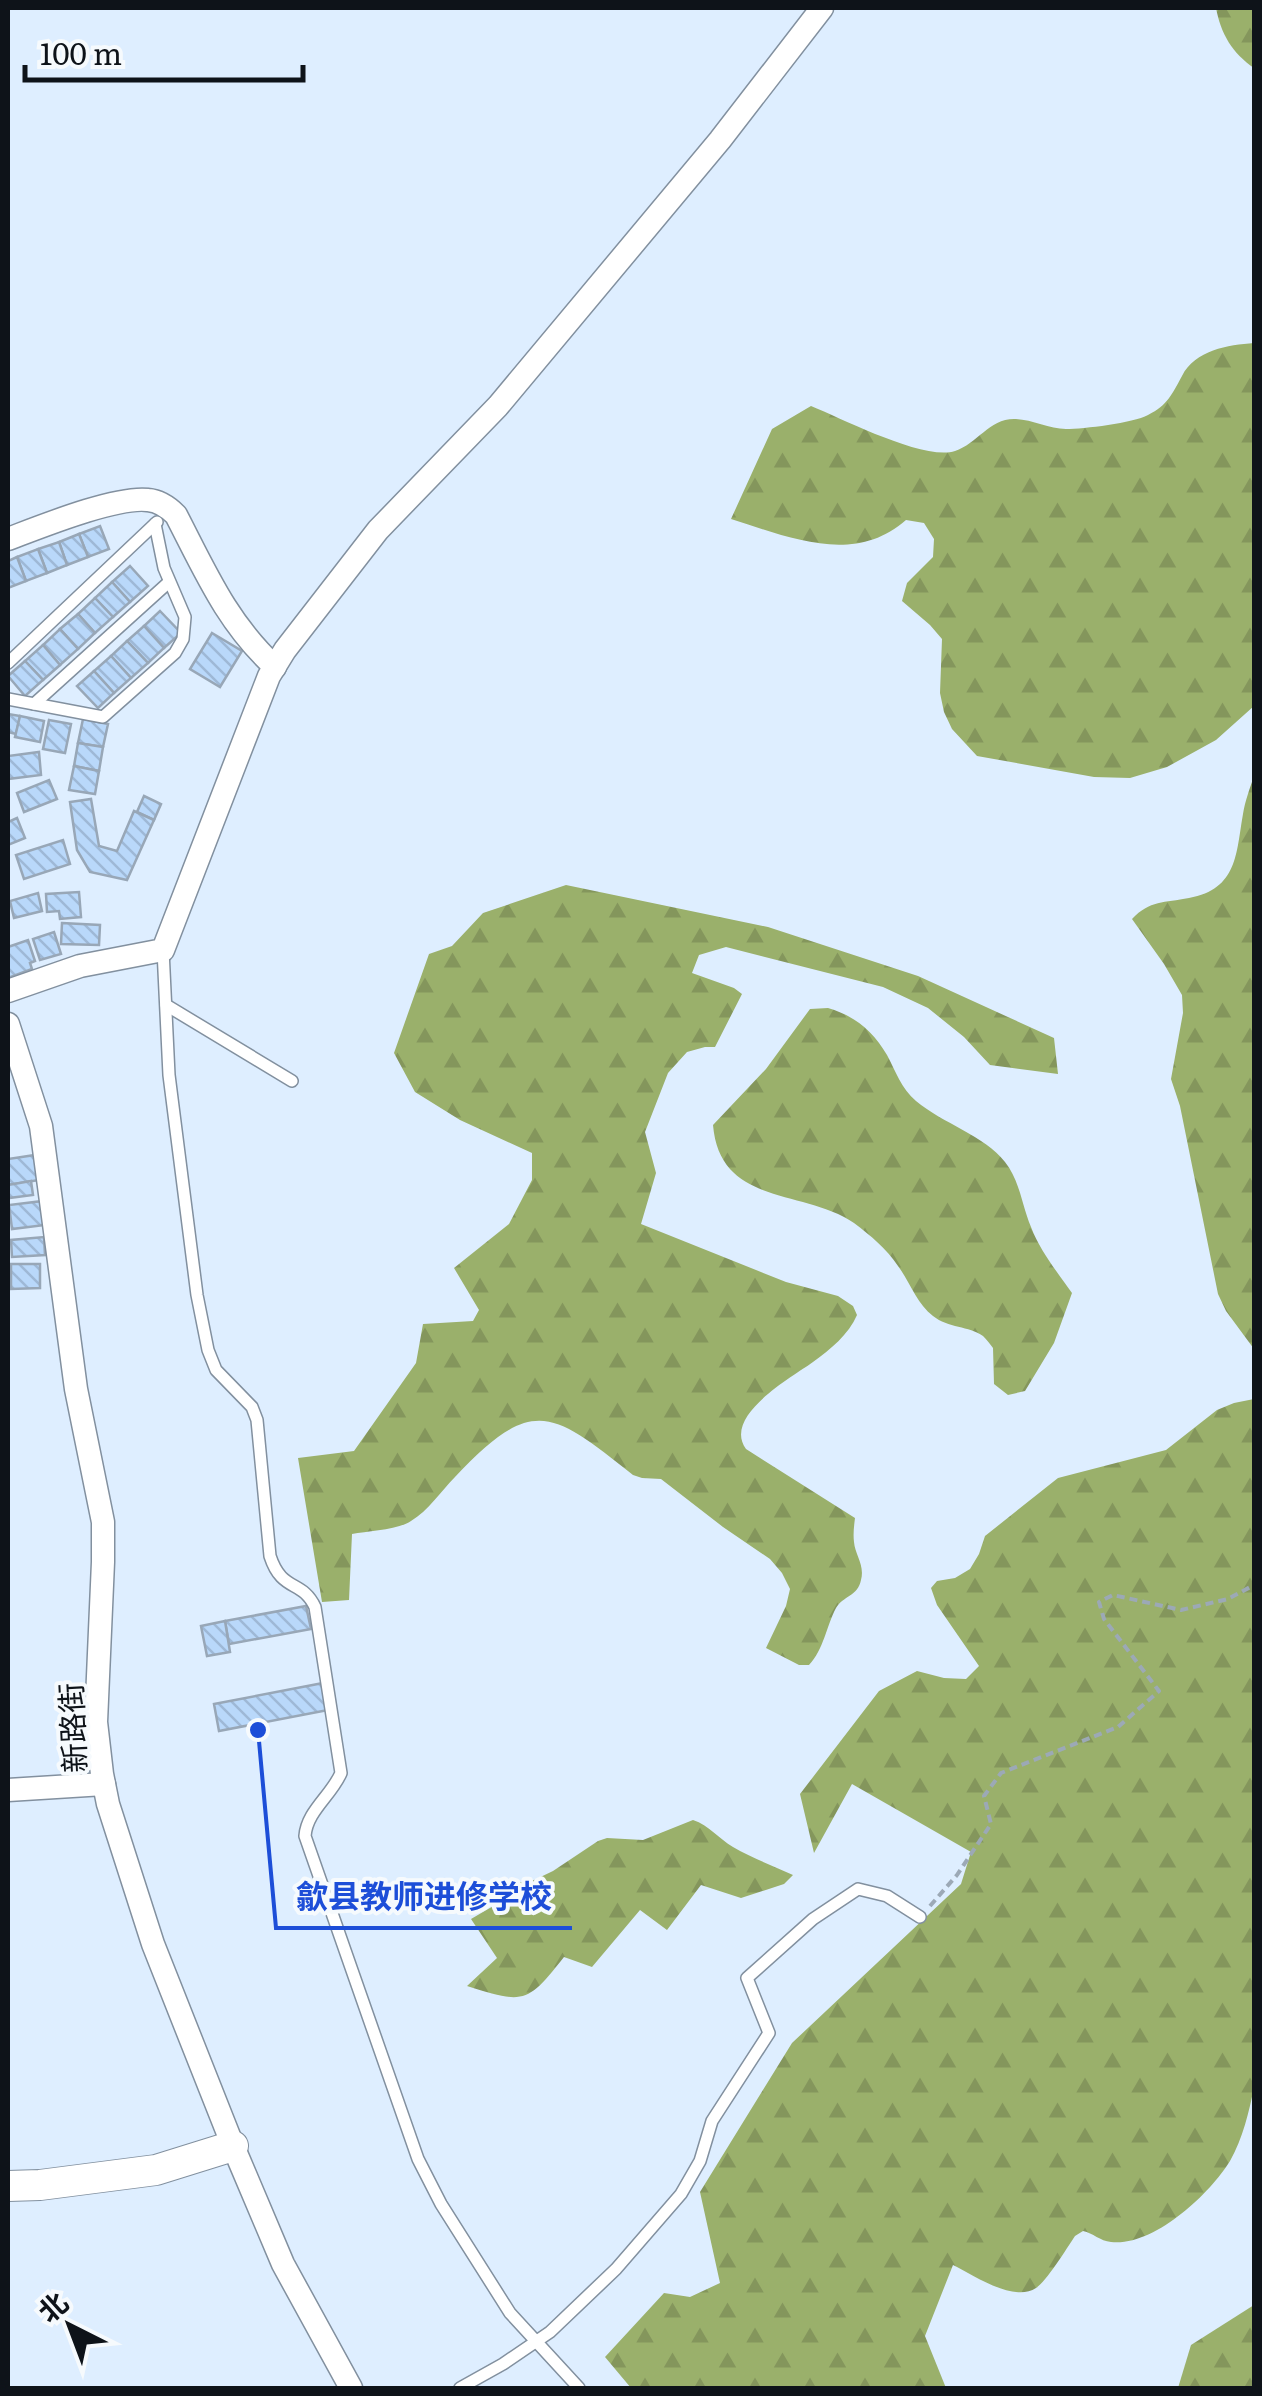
<svg xmlns="http://www.w3.org/2000/svg" width="1262" height="2396" font-family="Literata,'Noto Sans SC',serif">
<style>
.forest{fill:url(#forest-firs)}
.building{fill:url(#building-back-hatch);stroke:#98a7b7;stroke-width:2.5}
.lines{fill:none;stroke-linecap:round;stroke-linejoin:round}
.lane-casing{stroke:#82909f;stroke-width:14}
.street-casing{stroke:#82909f;stroke-width:25}
.secondary-casing{stroke:#82909f;stroke-width:32}
.path{stroke:#9ca9b6;stroke-width:4;stroke-dasharray:8 5;stroke-linecap:butt}
.lane{stroke:#fff;stroke-width:11}
.street{stroke:#fff;stroke-width:22}
.secondary{stroke:#fff;stroke-width:30}
.labels{text-anchor:middle;dominant-baseline:central;stroke-width:8;stroke-linejoin:round;paint-order:stroke}
.street-label{font-size:30px;fill:#0e1319;stroke:#f6fafd}
.leader{fill:none;stroke:#1d4ed8;stroke-width:4}
.callout-dot{fill:#1d4ed8;stroke:#f6fafd;stroke-width:4}
.callout-label{font-size:32px;text-anchor:middle;font-weight:bold;fill:#1d4ed8;stroke:#f6fafd;stroke-width:8;stroke-linejoin:round;paint-order:stroke}
</style>
<defs>
<pattern id="forest-firs" width="22" height="20" patternUnits="userSpaceOnUse" patternTransform="scale(2.5)"><rect width="22" height="20" fill="#9ab06b"/><path d="M5 1l3.5 6h-7zM16 11l3.5 6h-7z" fill="#84965c"/></pattern>
<pattern id="building-back-hatch" width="6" height="6" patternUnits="userSpaceOnUse" patternTransform="scale(2.5)"><rect width="6" height="6" fill="#b9d8fa"/><path d="M-1 5l2 2M0 0l6 6M5-1l2 2" fill="none" stroke="#9eb8d6"/></pattern>
</defs>
<rect width="100%" height="100%" fill="#deeeff"/>
<!-- forest -->
<g class="forest">
<path d="M1216 8H1254V68C1232 53 1221 34 1216 8Z"/>
<path d="M1254 343V706L1216 740 1167 767 1130 778 1094 777 977 756 952 729 944 712 940 693 942 639 930 625 902 601 907 583 933 557 934 539 924 523 906 520C854 566 788 537 731 519L772 429 811 406C843 419 924 461 955 451 977 444 989 419 1014 419 1031 419 1049 429 1066 429 1084 429 1133 423 1148 415 1168 405 1172 394 1182 376 1195 350 1228 345 1254 343Z"/>
<path d="M1254 776V1349L1226 1311 1218 1294 1180 1106 1171 1079 1183 1013 1182 995 1164 964 1132 919C1150 900 1164 903 1189 898 1238 889 1236 853 1243 814 1245 801 1250 788 1254 776Z"/>
<path d="M566 885 768 927 918 976 1054 1038 1058 1074 990 1065 964 1037 928 1008 883 987 726 947 699 955 692 973 734 988 742 994 715 1047H705L687 1052 668 1073 645 1132 656 1173 641 1224 786 1282 838 1296 853 1306 857 1315C849 1334 830 1350 813 1362 792 1377 722 1416 746 1449L855 1518C854 1526 853 1534 854 1542 855 1555 865 1565 861 1580 858 1596 843 1596 836 1608 826 1627 824 1649 809 1665H799L766 1648 786 1606 790 1589 782 1573 770 1559 723 1527 661 1479 642 1478 633 1475C552 1411 533 1394 455 1477 441 1491 428 1511 411 1521 398 1530 368 1531 352 1534L349 1600 322 1602 298 1458 354 1451 416 1363 423 1324 473 1321 479 1310 454 1268 509 1224 532 1180V1153L460 1120 415 1092 394 1053 429 954 452 946 483 913Z"/>
<path d="M828 1008C855 1016 873 1031 887 1055 896 1072 901 1088 916 1101 942 1123 985 1136 1005 1162 1020 1181 1022 1206 1031 1227 1040 1251 1058 1273 1072 1293L1054 1343 1025 1391 1008 1395 994 1384 993 1348C990 1344 987 1340 983 1336 969 1326 948 1328 933 1316 917 1304 910 1282 898 1266 886 1248 871 1236 854 1223 804 1188 720 1207 713 1125L766 1069 810 1009Z"/>
<path d="M1254 1399V2087C1249 2112 1243 2138 1230 2161 1209 2195 1153 2247 1111 2242 1100 2241 1093 2233 1083 2231L1075 2236C1067 2248 1046 2282 1036 2288 1014 2303 973 2275 953 2265L925 2336 946 2388H631L605 2357 664 2293 690 2297 720 2283 700 2192 792 2043 961 1884 971 1852 852 1784 814 1853 800 1794 879 1691 917 1671 944 1678 966 1679 979 1666 937 1605 931 1588 937 1581 955 1578 970 1569 979 1554 985 1536 1058 1478 1166 1450 1217 1410 1234 1403Z"/>
<path d="M693 1820C709 1825 719 1839 733 1847 752 1858 773 1866 793 1875L784 1884 741 1898 701 1885 667 1930 640 1910 592 1967 564 1957C527 2004 524 2004 467 1986L497 1958 471 1919 495 1905 488 1884 530 1882 553 1871 598 1841 607 1838 643 1840Z"/>
<path d="M1254 2305V2388H1178L1191 2345Z"/>
</g>
<!-- building -->
<g class="building">
<path d="M100 526 109 549 88 557 79 534Z"/>
<path d="M79 534 88 557 67 565 59 542Z"/>
<path d="M59 542 67 565 47 573 38 549Z"/>
<path d="M38 549 47 573 26 581 17 557Z"/>
<path d="M17 557 26 581 8 588V561Z"/>
<path d="M130 566 148 586 130 602 112 582Z"/>
<path d="M112 582 130 602 113 617 95 598Z"/>
<path d="M95 598 113 617 95 633 78 614Z"/>
<path d="M160 611 181 633 164 648 144 626Z"/>
<path d="M78 614 95 633 78 649 60 629Z"/>
<path d="M144 626 164 648 148 663 127 641Z"/>
<path d="M60 629 78 649 60 665 43 645Z"/>
<path d="M212 633 242 651 220 687 190 669Z"/>
<path d="M127 641 148 663 131 678 111 656Z"/>
<path d="M43 645 60 665 43 680 25 661Z"/>
<path d="M111 656 131 678 114 693 94 671Z"/>
<path d="M25 661 43 680 25 696 8 676Z"/>
<path d="M94 671 114 693 98 708 77 686Z"/>
<path d="M8 714 20 716 16 734 8 732Z"/>
<path d="M20 716 44 721 40 742 15 737Z"/>
<path d="M83 719 108 724 103 747 78 743Z"/>
<path d="M49 720 71 724 65 753 43 749Z"/>
<path d="M78 743 103 747 99 771 74 766Z"/>
<path d="M39 752 41 775 8 779V756Z"/>
<path d="M74 766 99 771 95 794 69 790Z"/>
<path d="M49 780 57 799 24 812 17 793Z"/>
<path d="M144 796 161 804 154 820 137 812Z"/>
<path d="M91 799 99 846 117 851 134 811 154 820 127 880 90 872 77 850 70 802Z"/>
<path d="M17 818 25 838 8 845V822Z"/>
<path d="M63 840 70 864 24 879 16 855Z"/>
<path d="M79 892 81 917 60 919 59 911 47 912 46 894Z"/>
<path d="M38 893 42 911 14 918 10 901Z"/>
<path d="M62 923 100 925 99 945 61 944Z"/>
<path d="M54 932 61 954 40 960 33 939Z"/>
<path d="M28 940 35 961 30 963 32 969 8 978V947Z"/>
<path d="M35 1155 39 1180 8 1185V1159Z"/>
<path d="M31 1181 33 1195 9 1198 8 1185Z"/>
<path d="M43 1201 45 1225 12 1229 9 1205Z"/>
<path d="M44 1237 45 1255 12 1257 11 1240Z"/>
<path d="M11 1264H40V1288L11 1289Z"/>
<path d="M306 1606 311 1629 229 1644 225 1621Z"/>
<path d="M225 1621 230 1652 207 1656 201 1626Z"/>
<path d="M323 1683 328 1710 219 1731 214 1704Z"/>
</g>
<g class="lines">
<defs>
<g id="lane">
<path d="M8 663 157 522"/>
<path d="M8 699 103 717 175 653 183 639 185 617 164 568 155 524"/>
<path d="M34 704 169 582"/>
<path d="M163 950 169 1075 197 1295 208 1350 216 1370 252 1407 257 1420 270 1556C282 1593 302 1579 315 1607L341 1773C331 1796 307 1811 305 1836L418 2159 441 2204 510 2313 579 2388"/>
<path d="M166 1005 292 1081"/>
<path d="M460 2388 503 2364 550 2332 616 2269 681 2194 700 2161 712 2121 769 2033 747 1978 813 1919 858 1889 887 1896 920 1917"/>
</g>
<g id="street">
<path d="M8 539C40 527 116 496 148 500 160 501 168 507 176 515 205 571 227 623 275 667"/>
<path d="M8 991 80 966 163 950 269 676 285 650 378 530 498 406 720 140 822 8"/>
<path d="M8 1024 41 1126 76 1389 103 1522V1562L96 1722 102 1774 108 1804 153 1944 233 2146 283 2264 351 2388"/>
<path d="M8 1790 104 1784"/>
</g>
<path id="secondary" d="M8 2186 40 2185 156 2170 233 2146"/>
</defs>
<!-- lane casing -->
<use href="#lane" class="lane-casing"/>
<!-- street casing -->
<use href="#street" class="street-casing"/>
<!-- secondary casing -->
<use href="#secondary" class="secondary-casing"/>
<!-- path -->
<path class="path" d="M930 1906 957 1875 991 1824 984 1796 1001 1773 1118 1727 1159 1691 1104 1619 1099 1602 1113 1595 1181 1610 1228 1599 1254 1585"/>
<!-- lane -->
<use href="#lane" class="lane"/>
<!-- street -->
<use href="#street" class="street"/>
<!-- secondary -->
<use href="#secondary" class="secondary"/>
</g>
<g class="labels">
<!-- street labels -->
<g class="street-label">
<text transform="translate(71 1728) rotate(-93)">新路街</text>
</g>
</g>
<!-- callouts -->
<path class="leader" d="M258 1730L276 1928H572"/>
<circle class="callout-dot" cx="258" cy="1730" r="10"/>
<g class="callout-label">
<text x="424" y="1908">歙县教师进修学校</text>
</g>
<!-- border -->
<rect width="1262" height="2396" fill="none" stroke="#0e1319" stroke-width="20"/>
<!-- north arrow -->
<g transform="translate(70 2326) rotate(318)" stroke="#f6fafd" stroke-width="8" paint-order="stroke">
<path d="M0-8L18 38L0 25L-18 38Z" fill="#0e1319"/>
<text y="-15" font-size="28" font-weight="bold" text-anchor="middle" fill="#0e1319">北</text>
</g>
<!-- scale -->
<path d="M25 65v15h278v-15" fill="none" stroke="#0e1319" stroke-width="5"/>
<text x="40" y="65" font-size="30" fill="#0e1319" stroke="#f6fafd" stroke-width="8" paint-order="stroke">100 m</text>
</svg>
